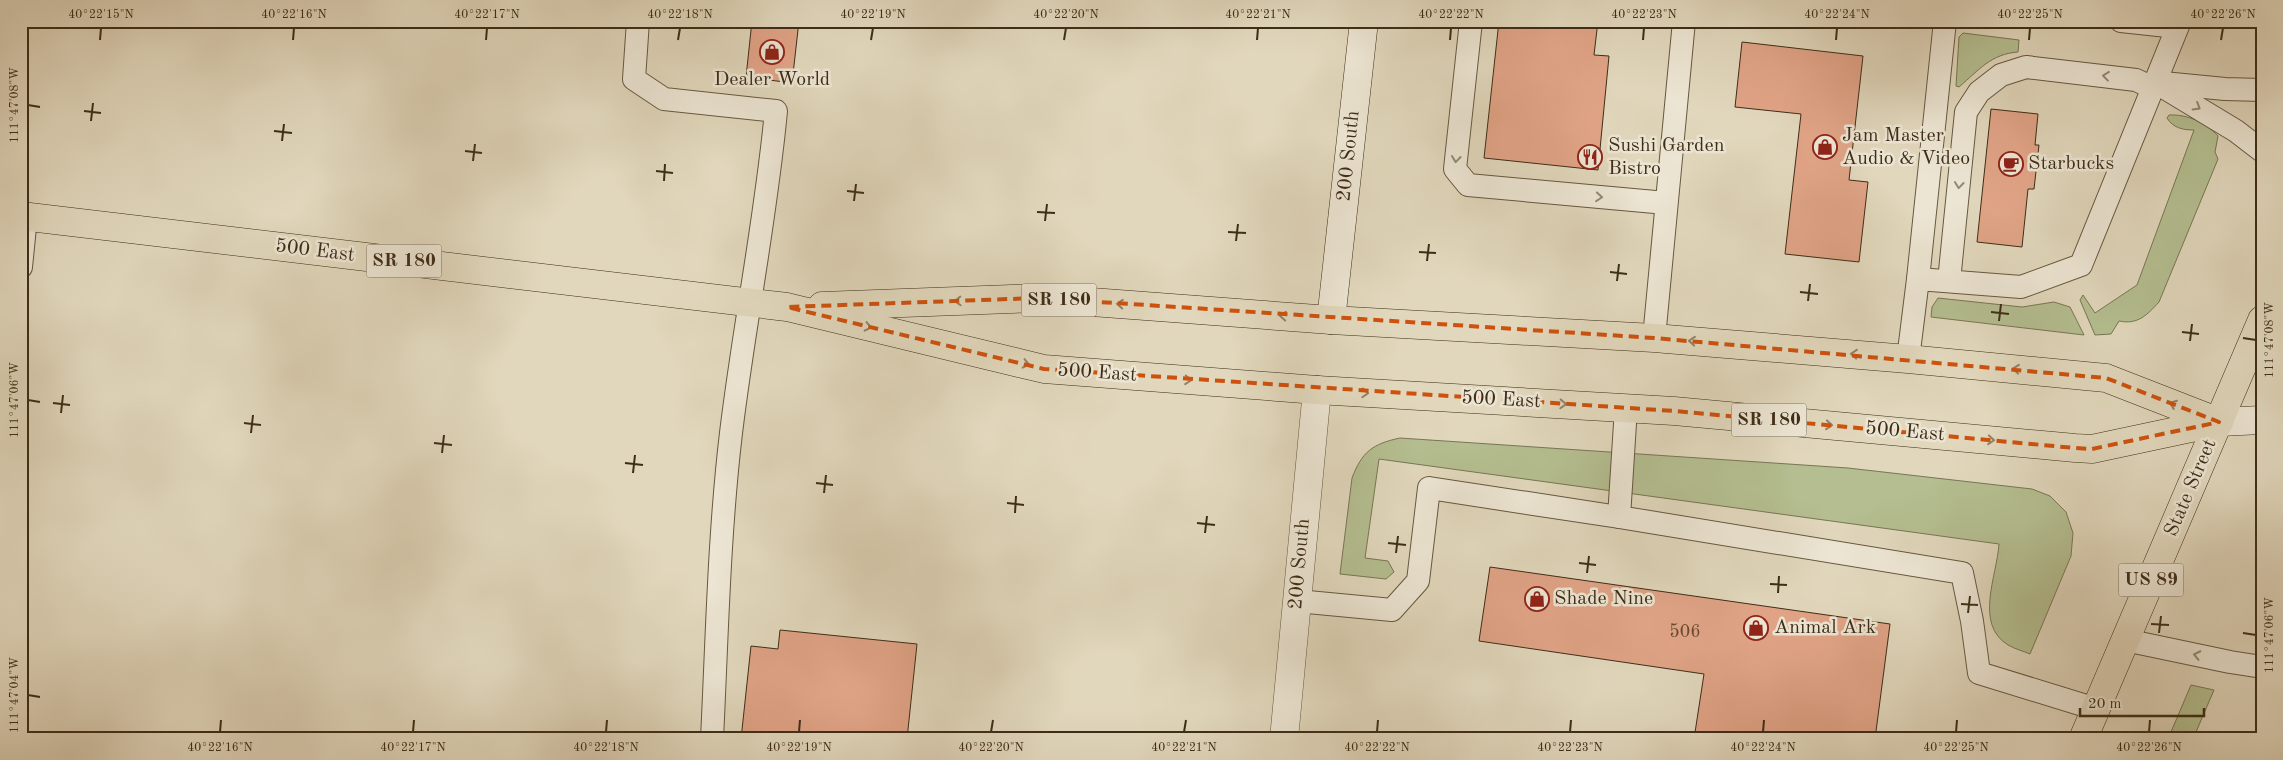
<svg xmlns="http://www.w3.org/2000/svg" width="2283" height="760" font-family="'Old Standard TT',serif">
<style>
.green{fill:#b4be90;stroke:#787654}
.building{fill:#e0a386;stroke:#3d2d17}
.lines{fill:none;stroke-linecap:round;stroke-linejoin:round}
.lane-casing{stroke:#665840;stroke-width:24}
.street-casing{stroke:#665840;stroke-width:29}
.secondary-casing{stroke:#3d2d17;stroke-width:29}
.primary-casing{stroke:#3d2d17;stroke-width:29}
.lane{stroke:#ece5d3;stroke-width:22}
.street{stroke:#ece5d3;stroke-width:28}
.secondary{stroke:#ece5d3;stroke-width:28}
.primary{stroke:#e1d7bc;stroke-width:28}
.oneway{stroke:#948975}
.oneway2{stroke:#8f826a}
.marked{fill:none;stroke:#ce520e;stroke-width:4;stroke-dasharray:10 6;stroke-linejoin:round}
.ticks{fill:none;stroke:#3d2d17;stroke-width:2}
.labels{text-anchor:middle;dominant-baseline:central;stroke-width:5;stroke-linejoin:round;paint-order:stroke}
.number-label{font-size:18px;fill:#664a33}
.shield{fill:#ece5d3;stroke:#72644f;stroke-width:1}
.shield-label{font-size:19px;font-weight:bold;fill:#3d2d17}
.poi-label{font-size:20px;fill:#3d2d17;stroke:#ece5d3;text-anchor:start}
.street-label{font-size:20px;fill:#3d2d17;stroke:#ece5d3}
.neatline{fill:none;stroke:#3d2d17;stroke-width:2}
.ticks-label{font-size:12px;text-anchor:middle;fill:#3d2d17}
</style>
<rect width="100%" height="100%" fill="#e1d7bc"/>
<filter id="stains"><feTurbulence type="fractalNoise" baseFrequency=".004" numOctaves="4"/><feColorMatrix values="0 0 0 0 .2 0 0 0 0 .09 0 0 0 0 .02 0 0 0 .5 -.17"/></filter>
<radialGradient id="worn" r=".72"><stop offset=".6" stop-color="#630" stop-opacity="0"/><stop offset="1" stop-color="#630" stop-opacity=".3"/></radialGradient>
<!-- green -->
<g class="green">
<path d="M1963 33 2019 40 2018 52C1991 54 1979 70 1959 87L1956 86 1959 37Z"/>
<path d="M2169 115C2188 114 2206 123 2218 136L2215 152 2218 159 2159 302C2147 315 2138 325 2119 321L2111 334 2095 335 2080 300 2083 295 2095 313 2137 285 2194 130C2183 130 2173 128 2167 118Z"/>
<path d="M1938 298 2022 307 2054 302 2070 307 2084 335 1931 317 1932 307Z"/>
<path d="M1400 438 1848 468 2032 489 2050 496 2066 512 2073 533 2071 556 2030 654C2023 651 2015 649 2008 645 1974 624 1997 576 1999 544L1379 459 1365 558 1388 561 1394 572 1386 579 1340 574 1352 478C1362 452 1372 444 1400 438Z"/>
<path d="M2191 685 2214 690 2193 739H2168Z"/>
</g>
<!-- building -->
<g class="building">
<path d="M752 21H799L792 83 746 77Z"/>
<path d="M1499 21H1598L1594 55 1609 56 1598 170 1484 158Z"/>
<path d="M1742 42 1863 56 1849 180 1868 182 1859 262 1785 254 1801 114 1735 107Z"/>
<path d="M1991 109 2038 114 2035 145H2039L2034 189H2028L2022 247 1977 242Z"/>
<path d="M1490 567 1890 624 1875 739H1694L1704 674 1479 641Z"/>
<path d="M780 630 917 644 907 739H741L751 646 778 649Z"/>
</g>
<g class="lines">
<defs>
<g id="lane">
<path d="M638 21 634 79 664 99 776 111C766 219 744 325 731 433 719 534 717 637 712 739"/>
<path d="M1471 21 1455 169 1468 185 1666 203"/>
<path d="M2121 21 2177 27"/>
<path d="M2155 82 2236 131 2262 151"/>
<path d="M2163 83 2225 89 2262 90"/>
<path d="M21 267 26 217"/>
<path d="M1918 279 1945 21"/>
<path d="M1949 281 1966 112 1979 92 2001 75 2026 67 2136 80 2153 88"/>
<path d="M1654 338 1684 21"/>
<path d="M1908 359 1918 279 2021 287 2081 265 2180 21"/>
<path d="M1626 408 1619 517 1962 573 1972 621 1979 673 2096 709"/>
<path d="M1297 601 1392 610 1418 581 1429 488 1619 517"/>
<path d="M2125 640 2230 662 2262 667"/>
</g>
<path id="street" d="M1284 739 1317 390"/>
<g id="secondary">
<path d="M1331 320 1364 21"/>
<path d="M2219 422 2262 420"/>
</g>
<g id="primary">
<path d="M21 216 787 307 1044 369 1317 390 1674 411 2075 448 2092 449 2219 422"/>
<path d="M822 306 1038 298 1331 320 1654 338 1908 359 2106 378 2219 422"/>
<path d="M2083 739 2262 320"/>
</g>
</defs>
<!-- lane casing -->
<use href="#lane" class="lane-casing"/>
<!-- street casing -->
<use href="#street" class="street-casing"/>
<!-- secondary casing -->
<use href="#secondary" class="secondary-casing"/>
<!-- primary casing -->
<use href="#primary" class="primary-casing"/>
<!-- lane -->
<use href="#lane" class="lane"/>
<!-- street -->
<use href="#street" class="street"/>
<!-- secondary -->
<use href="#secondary" class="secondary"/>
<!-- primary -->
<use href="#primary" class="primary"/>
</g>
<!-- one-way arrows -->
<defs><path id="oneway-chevron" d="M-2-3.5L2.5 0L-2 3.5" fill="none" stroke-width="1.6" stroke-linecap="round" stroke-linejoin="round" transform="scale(1.25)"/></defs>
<g class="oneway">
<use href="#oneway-chevron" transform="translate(2106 76) rotate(-173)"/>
<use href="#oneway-chevron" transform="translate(2197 107) rotate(31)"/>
<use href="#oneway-chevron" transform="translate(1456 159) rotate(96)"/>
<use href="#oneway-chevron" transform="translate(1959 185) rotate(96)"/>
<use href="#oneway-chevron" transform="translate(1599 197) rotate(5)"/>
<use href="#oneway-chevron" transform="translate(2197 655) rotate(-168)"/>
</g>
<g class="oneway2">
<use href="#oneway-chevron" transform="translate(958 301) rotate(178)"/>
<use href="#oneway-chevron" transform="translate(1120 304) rotate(-176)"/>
<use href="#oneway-chevron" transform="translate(1283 316) rotate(-176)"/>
<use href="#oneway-chevron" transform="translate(868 327) rotate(13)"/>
<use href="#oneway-chevron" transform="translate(1692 341) rotate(-175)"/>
<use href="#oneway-chevron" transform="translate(1854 354) rotate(-175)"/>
<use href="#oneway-chevron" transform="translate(1026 364) rotate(13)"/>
<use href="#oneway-chevron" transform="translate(2016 369) rotate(-174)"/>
<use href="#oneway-chevron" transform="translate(1188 380) rotate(4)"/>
<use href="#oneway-chevron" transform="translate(1365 393) rotate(3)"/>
<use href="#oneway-chevron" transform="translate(1563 404) rotate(3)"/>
<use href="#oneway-chevron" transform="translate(2173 404) rotate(-159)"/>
<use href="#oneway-chevron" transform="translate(1829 425) rotate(5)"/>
<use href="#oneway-chevron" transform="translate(1991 440) rotate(5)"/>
</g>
<!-- marked area -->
<path class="marked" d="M1038 298 1654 338 2106 378 2219 422 2092 449 2075 448 1674 411 1044 369 787 307Z"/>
<!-- ticks -->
<path class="ticks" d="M100 40 101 28M293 40 294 28M486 40 487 28M678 40 680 28M871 40 873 28M1064 40 1066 28M1257 40 1258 28M1450 40 1451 28M1643 40 1644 28M1836 40 1837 28M2029 40 2030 28M2221 40 2223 28M28 105 40 107M84 111 101 113M91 121 93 103M274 131 292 133M282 141 284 124M465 151 482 153M473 161 475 144M656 171 673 173M664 181 665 164M847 191 864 193M854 201 856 184M1037 212 1055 213M1045 221 1047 204M1228 232 1246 233M1236 241 1238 224M1419 252 1436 253M1427 261 1429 244M1610 272 1627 274M1617 281 1619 264M1800 292 1818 294M1808 301 1810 284M1991 312 2009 314M1999 321 2001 304M2182 332 2199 334M2243 338 2256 340M2190 341 2192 324M28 400 40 402M53 403 70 405M61 413 63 395M244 423 261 425M251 433 253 415M434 443 452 445M442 453 444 435M625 463 643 465M633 473 635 455M816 483 833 485M824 493 826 475M1007 503 1024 505M1015 513 1016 496M1197 523 1215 525M1205 533 1207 516M1388 543 1406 545M1396 553 1398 536M1579 563 1596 565M1587 573 1589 556M1770 584 1787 585M1778 593 1779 576M1961 604 1978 605M1968 613 1970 596M2151 624 2169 625M2159 633 2161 616M2243 633 2256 635M28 695 40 697M220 732 221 720M413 732 414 720M606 732 607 720M799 732 800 720M991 732 993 720M1184 732 1186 720M1377 732 1378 720M1570 732 1571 720M1763 732 1764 720M1956 732 1957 720M2149 732 2150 720"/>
<!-- icons -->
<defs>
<symbol id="shop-ring" viewBox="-11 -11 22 22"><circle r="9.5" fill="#ece5d3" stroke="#8f2418" stroke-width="1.5"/><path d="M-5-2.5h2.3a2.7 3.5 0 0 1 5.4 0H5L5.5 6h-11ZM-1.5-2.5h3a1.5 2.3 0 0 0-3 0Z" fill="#8f2418"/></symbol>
<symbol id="restaurant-ring" viewBox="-11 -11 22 22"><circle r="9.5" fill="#ece5d3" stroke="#8f2418" stroke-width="1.5"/><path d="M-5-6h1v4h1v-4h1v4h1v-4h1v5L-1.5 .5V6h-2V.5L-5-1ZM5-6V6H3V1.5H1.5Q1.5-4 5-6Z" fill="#8f2418"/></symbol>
<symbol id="cafe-ring" viewBox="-11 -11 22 22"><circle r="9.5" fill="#ece5d3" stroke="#8f2418" stroke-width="1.5"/><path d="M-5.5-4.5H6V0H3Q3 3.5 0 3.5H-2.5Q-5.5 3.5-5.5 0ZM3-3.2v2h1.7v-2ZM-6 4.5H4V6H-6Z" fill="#8f2418"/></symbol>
</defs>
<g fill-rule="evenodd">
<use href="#shop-ring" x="758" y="38" width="28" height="28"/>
<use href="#shop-ring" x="1811" y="133" width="28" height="28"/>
<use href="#restaurant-ring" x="1576" y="143" width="28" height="28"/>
<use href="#cafe-ring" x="1997" y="150" width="28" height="28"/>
<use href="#shop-ring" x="1523" y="585" width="28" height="28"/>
<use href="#shop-ring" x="1742" y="614" width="28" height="28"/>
</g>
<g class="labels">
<!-- number labels -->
<g class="number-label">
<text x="1685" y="632">506</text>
</g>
<!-- shield labels -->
<g class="shield">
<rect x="366.5" y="244.5" width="75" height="33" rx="4"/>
<rect x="1021.5" y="283.5" width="75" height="33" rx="4"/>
<rect x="1731.5" y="403.5" width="75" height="33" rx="4"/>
<rect x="2118.5" y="563.5" width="65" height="33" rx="4"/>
</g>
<g class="shield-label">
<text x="404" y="261">SR 180</text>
<text x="1059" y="300">SR 180</text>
<text x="1769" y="420">SR 180</text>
<text x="2151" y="580">US 89</text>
</g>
<!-- poi labels -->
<g class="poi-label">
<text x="772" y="80" text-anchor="middle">Dealer World</text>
<text x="1842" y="136">Jam Master<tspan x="1842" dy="23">Audio &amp; Video</tspan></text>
<text x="1608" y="146">Sushi Garden<tspan x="1608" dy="23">Bistro</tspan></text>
<text x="2028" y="164">Starbucks</text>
<text x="1554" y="599">Shade Nine</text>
<text x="1774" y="628">Animal Ark</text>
</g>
<!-- street labels -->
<g class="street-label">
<text transform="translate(1349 156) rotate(-84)">200 South</text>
<text transform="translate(315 251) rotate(7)">500 East</text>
<text transform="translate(1097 373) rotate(4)">500 East</text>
<text transform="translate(1501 400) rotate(3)">500 East</text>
<text transform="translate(1905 432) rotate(5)">500 East</text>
<text transform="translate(2191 488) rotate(-67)">State Street</text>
<text transform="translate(1300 564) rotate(-85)">200 South</text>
</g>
</g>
<!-- margin -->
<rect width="2283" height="760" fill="none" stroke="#e1d7bc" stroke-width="55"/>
<!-- scale -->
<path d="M2080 708v8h124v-8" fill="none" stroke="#3d2d17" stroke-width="2.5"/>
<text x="2088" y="708" font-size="15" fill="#3d2d17" stroke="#ece5d3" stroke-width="4" paint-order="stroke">20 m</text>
<rect x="28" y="28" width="2228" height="704" class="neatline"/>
<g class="ticks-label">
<text x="101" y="18">40°22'15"N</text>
<text x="294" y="18">40°22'16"N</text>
<text x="487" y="18">40°22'17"N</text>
<text x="680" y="18">40°22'18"N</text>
<text x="873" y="18">40°22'19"N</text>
<text x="1066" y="18">40°22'20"N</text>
<text x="1258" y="18">40°22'21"N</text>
<text x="1451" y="18">40°22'22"N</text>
<text x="1644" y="18">40°22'23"N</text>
<text x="1837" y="18">40°22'24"N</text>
<text x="2030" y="18">40°22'25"N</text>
<text x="2223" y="18">40°22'26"N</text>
<text transform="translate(14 105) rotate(-90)" y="4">111°47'08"W</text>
<text transform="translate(2269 340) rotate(-90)" y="4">111°47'08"W</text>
<text transform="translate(14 400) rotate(-90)" y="4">111°47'06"W</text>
<text transform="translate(2269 635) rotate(-90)" y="4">111°47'06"W</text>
<text transform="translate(14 695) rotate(-90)" y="4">111°47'04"W</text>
<text x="220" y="751">40°22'16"N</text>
<text x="413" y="751">40°22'17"N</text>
<text x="606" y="751">40°22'18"N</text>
<text x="799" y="751">40°22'19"N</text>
<text x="991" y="751">40°22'20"N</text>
<text x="1184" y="751">40°22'21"N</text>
<text x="1377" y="751">40°22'22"N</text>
<text x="1570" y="751">40°22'23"N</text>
<text x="1763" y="751">40°22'24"N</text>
<text x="1956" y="751">40°22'25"N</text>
<text x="2149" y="751">40°22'26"N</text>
</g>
<rect width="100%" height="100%" filter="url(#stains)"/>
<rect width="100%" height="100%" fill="url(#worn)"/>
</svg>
